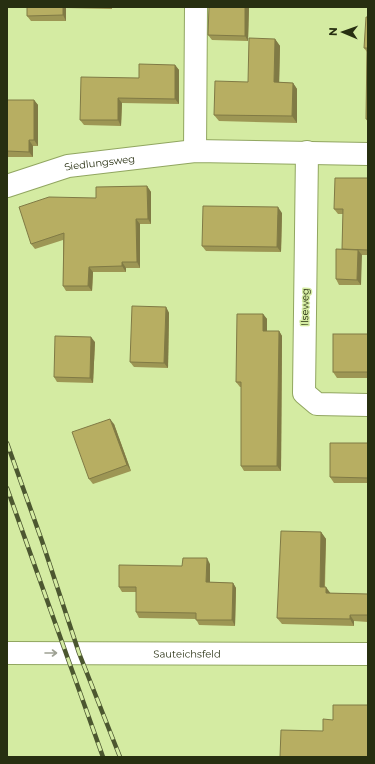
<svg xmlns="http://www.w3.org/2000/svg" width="375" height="764" font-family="Montserrat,sans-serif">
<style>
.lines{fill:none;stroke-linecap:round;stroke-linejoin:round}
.minor-casing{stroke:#91a660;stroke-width:24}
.minor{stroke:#fff;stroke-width:22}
.rail-casing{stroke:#4c5730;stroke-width:4.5}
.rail{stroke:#d4eba2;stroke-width:3;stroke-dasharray:9;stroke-linecap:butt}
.wall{fill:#9d9654}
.shaded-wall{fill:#807a45}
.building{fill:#b7ae62;stroke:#807a45}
.oneway{stroke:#9ea194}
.labels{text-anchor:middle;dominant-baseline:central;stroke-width:3;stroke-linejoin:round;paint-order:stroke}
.street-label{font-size:10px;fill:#272f11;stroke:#d4eba2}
</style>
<rect width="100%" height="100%" fill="#d4eba2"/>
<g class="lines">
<defs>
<g id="minor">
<path d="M195 151 196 7"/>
<path d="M307 152 304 393 317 404 368 405"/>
<path id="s1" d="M7 186 68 166 195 151 368 154"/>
<path id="s2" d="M7 653 368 654"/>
</g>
</defs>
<!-- minor casing -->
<use href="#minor" class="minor-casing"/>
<!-- minor -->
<use href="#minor" class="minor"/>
<defs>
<g id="rail">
<path d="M7 443 42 541 79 653 120 757"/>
<path d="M7 488 103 757"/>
</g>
</defs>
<!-- rail casing -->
<use href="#rail" class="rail-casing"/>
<!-- rail -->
<use href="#rail" class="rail"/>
</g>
<!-- wall -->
<g class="wall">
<path d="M27 7H112V9L66 8V21H31L27 16Z"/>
<path d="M209 7H249L248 41 212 40 208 35Z"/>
<path d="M368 17V122L366 119 367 52 364 48Z"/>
<path d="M275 39 280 46 279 82 293 83 297 89V123L219 121 214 115 248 82Z"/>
<path d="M175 65 179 70V104L122 103 121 126 84 125 80 120 139 78Z"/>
<path d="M7 100H34L38 105V146H33V157H7Z"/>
<path d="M368 178V255H361V285H339L336 279 342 250 343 214H338L334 209Z"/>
<path d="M147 186 151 192V224H140V268H126V272H93L92 291H66L63 286V240L35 249 31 244 96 198Z"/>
<path d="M282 213 281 252 206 251 202 246Z"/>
<path d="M166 307 169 313 168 368 134 367 130 362Z"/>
<path d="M263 314 267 319V331H279L282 336 281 471H244L241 466V387H240L236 382Z"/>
<path d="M368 334V378H337L333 372Z"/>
<path d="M95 342 93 383 57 382 54 377Z"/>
<path d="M114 424 131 471 93 484 89 479Z"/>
<path d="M368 443V483H334L330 477Z"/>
<path d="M321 532 326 539 325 587 330 593 368 594V622L354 621V626L282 624 277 618Z"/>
<path d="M210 564V582L233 583 236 588 235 626 199 625 196 619 139 618 136 612V592H122L119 587 182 566Z"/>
</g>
<!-- shaded-wall -->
<g class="shaded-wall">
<path d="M63 7H65L66 8V21L63 15Z"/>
<path d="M245 7H249L248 41 245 36Z"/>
<path d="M275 39 280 46 279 89 274 82Z"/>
<path d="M175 65 179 70V104L175 99Z"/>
<path d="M293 83 297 89V123L292 116Z"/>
<path d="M118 98 122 103 121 126 118 120Z"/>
<path d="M34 100 38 105V146L34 140Z"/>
<path d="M29 140 33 146V157L29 152Z"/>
<path d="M147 186 151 192V224L148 219Z"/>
<path d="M278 207 282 213 281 252 277 247Z"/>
<path d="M136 219 140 224V268L137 262Z"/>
<path d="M358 250 362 255 361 285 357 280Z"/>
<path d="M122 262 126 268V272L122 266Z"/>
<path d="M89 267 93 272 92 291 88 286Z"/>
<path d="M166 307 169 313 168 368 164 363Z"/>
<path d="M263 314 267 319V336L263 331Z"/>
<path d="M279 331 282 336 281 471 277 466Z"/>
<path d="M91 337 95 342 93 383 90 378Z"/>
<path d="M110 419 114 424 131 471 127 465Z"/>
<path d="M321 532 326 539 324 594 320 587Z"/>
<path d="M207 558 210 564V587L206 582Z"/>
<path d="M233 583 236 588 235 626 232 620Z"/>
<path d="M326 587 331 594 326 593Z"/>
<path d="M350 615 354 621V626L350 619Z"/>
</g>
<!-- building -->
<g class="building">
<path d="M27 7H63V15L27 16Z"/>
<path d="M209 7H245V36L208 35Z"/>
<path d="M366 17H368V119H366L367 48H364Z"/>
<path d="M249 38 275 39 274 82 293 83 292 116 214 115 215 81 248 82Z"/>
<path d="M139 64 175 65V99L118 98V120H80L81 77 139 78Z"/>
<path d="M7 100H34V140H29V152L7 151Z"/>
<path d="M335 178H368V250L342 249 343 209H334Z"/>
<path d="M147 186 148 219H136L137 262H122V266L89 267 88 286H63L64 233 31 244 19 207 49 197 96 198V187Z"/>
<path d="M203 206 278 207 277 247 202 246Z"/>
<path d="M336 249 358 250 357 280 336 279Z"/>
<path d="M132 306 166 307 164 363 130 362Z"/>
<path d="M237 314H263V331H279L277 466H241V382H236Z"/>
<rect x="333" y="334" width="35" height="38"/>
<path d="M55 336 91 337 90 378 54 377Z"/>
<path d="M110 419 127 465 89 479 72 432Z"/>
<path d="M330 443H368V478L330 477Z"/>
<path d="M281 531 321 532 320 587H326V593L368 594V615H350V619L277 618Z"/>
<path d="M183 558H207L206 582 233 583 232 620H196V613L136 612V587H119V565L182 566Z"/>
<path d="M333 705H368V757H280L281 730 323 731V719L333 720Z"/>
</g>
<!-- one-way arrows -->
<defs><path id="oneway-shaft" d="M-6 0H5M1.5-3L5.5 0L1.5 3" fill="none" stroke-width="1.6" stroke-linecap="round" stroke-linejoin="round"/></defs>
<use class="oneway" href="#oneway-shaft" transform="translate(51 653)"/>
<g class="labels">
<!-- street labels -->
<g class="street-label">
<text stroke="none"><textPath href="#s1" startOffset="96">Siedlungsweg</textPath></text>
<text transform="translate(305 307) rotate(-89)">Ilseweg</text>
<text stroke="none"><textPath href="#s2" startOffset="180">Sauteichsfeld</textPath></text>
</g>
</g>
<!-- border -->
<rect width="375" height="764" fill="none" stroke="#272f11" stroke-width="16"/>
<!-- north arrow -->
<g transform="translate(343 32) rotate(272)" stroke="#d4eba2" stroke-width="3" paint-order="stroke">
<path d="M0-3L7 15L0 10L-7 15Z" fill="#272f11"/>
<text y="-6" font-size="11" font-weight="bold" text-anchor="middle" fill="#272f11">N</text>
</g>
</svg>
